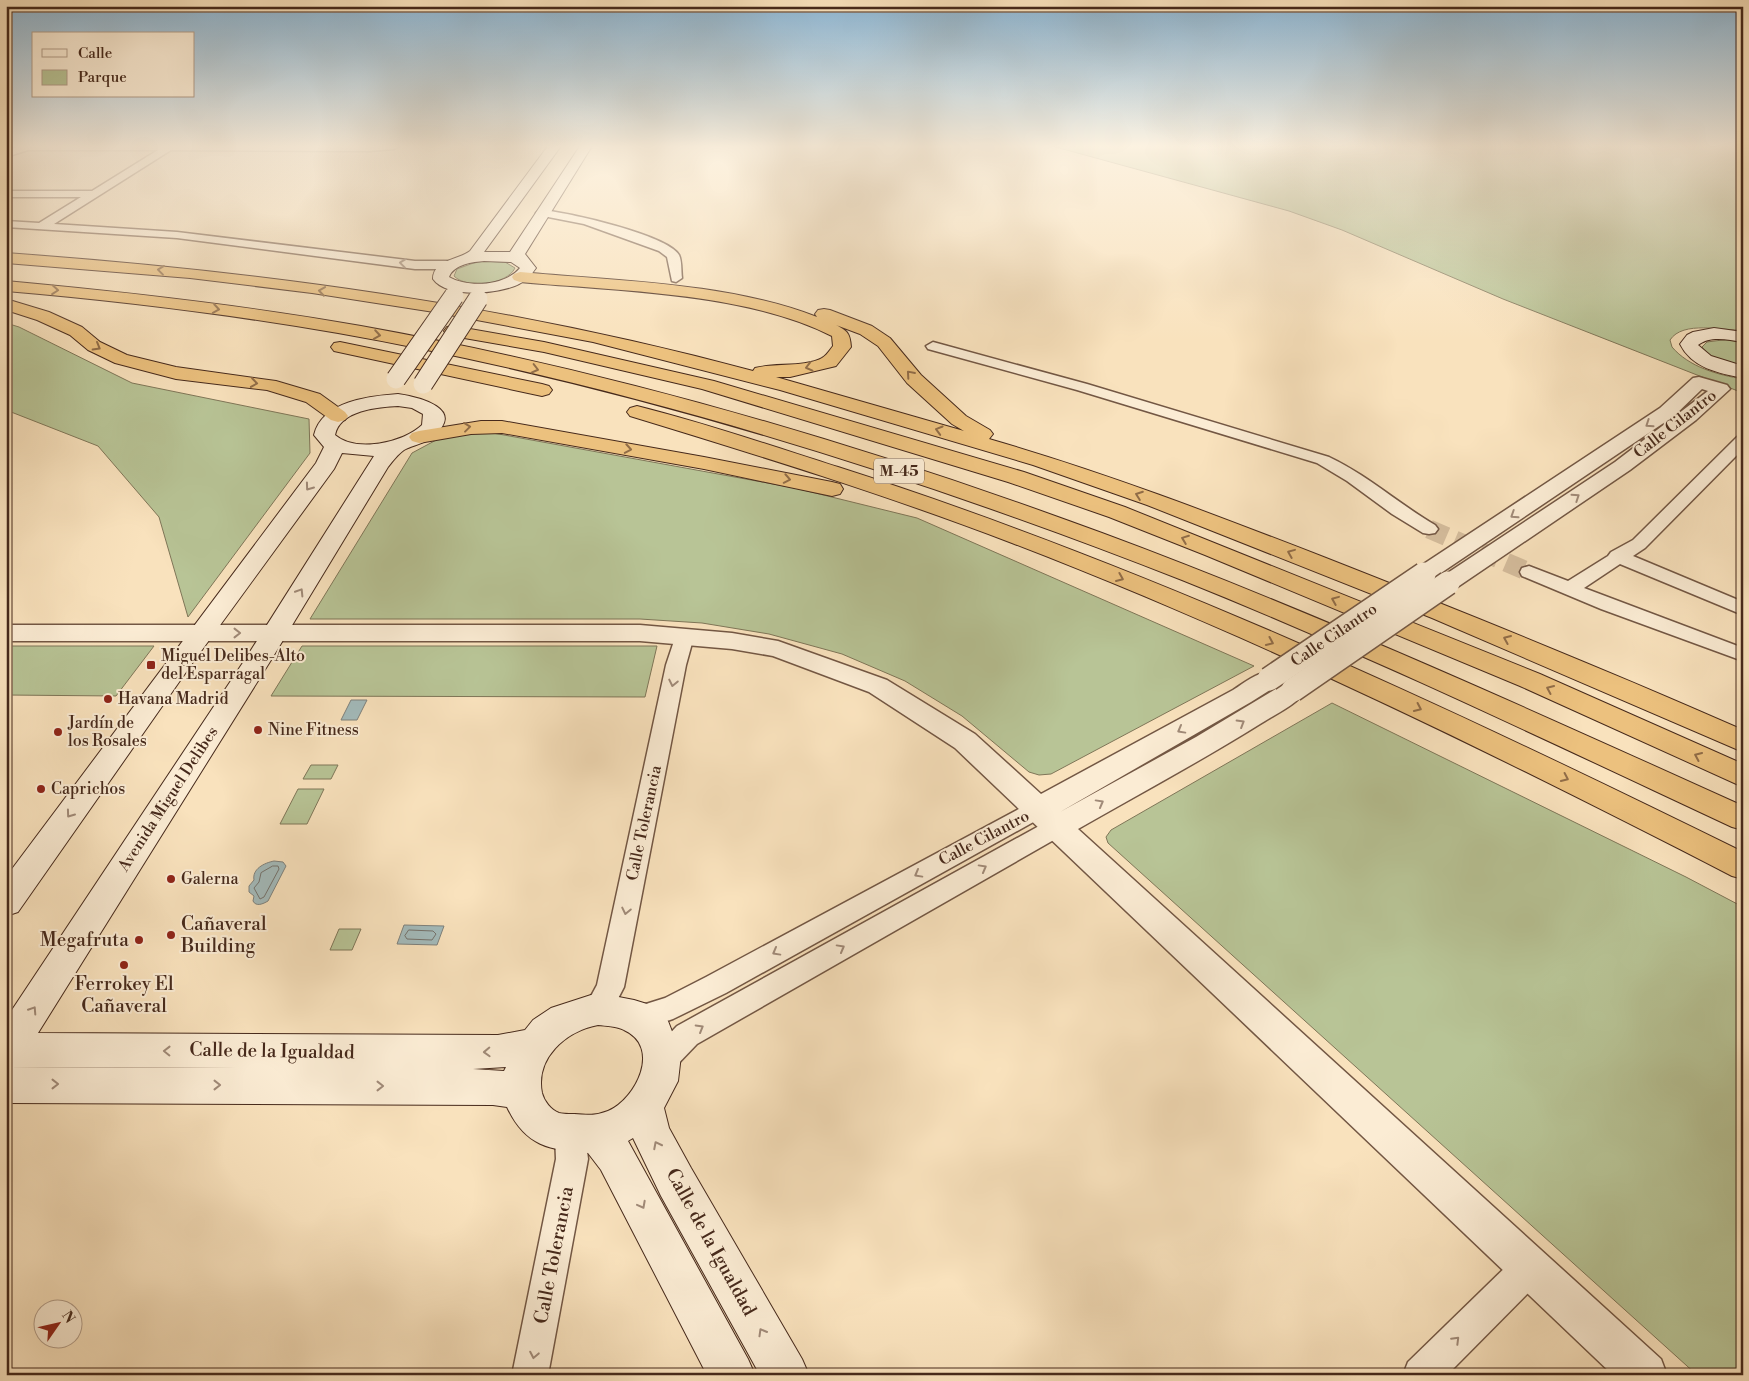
<svg xmlns="http://www.w3.org/2000/svg" width="1749" height="1381" font-family="'Libre Bodoni',serif">
<style>
.green{fill:#b8c496;stroke:#7f7658}
.water{fill:#a3bbbc;stroke:#7e817c}
.lines{fill:none;stroke-linecap:round;stroke-linejoin:round}
.shore{stroke:#74726c;stroke-width:1}
.minor-tunnel{stroke:#d5bd9d;stroke-width:19;stroke-dasharray:19 9;stroke-linecap:butt}
.minor-casing{stroke:#735744;stroke-width:3}
.tertiary-casing{stroke:#735744;stroke-width:3}
.secondary-casing{stroke:#46291b;stroke-width:2}
.motorway-casing{stroke:#46291b;stroke-width:2}
.minor{fill:#fbecd4;fill-rule:evenodd}
.tertiary{fill:#fbecd4;fill-rule:evenodd}
.secondary{fill:#fbecd4;fill-rule:evenodd}
.motorway{fill:#ecc17e;fill-rule:evenodd}
.tertiary-bridge-casing{stroke:#735744;stroke-width:26;stroke-linecap:butt}
.secondary-bridge-casing{stroke:#46291b;stroke-width:21;stroke-linecap:butt}
.tertiary-bridge{stroke:#fbecd4;stroke-width:23}
.secondary-bridge{stroke:#fbecd4;stroke-width:19}
.oneway{stroke:#a08a78}
.oneway2{stroke:#916d48}
.poi-dot{fill:#8f2418;stroke:#fbecd4;stroke-width:2}
.labels{text-anchor:middle;dominant-baseline:central;stroke-width:4;stroke-linejoin:round;paint-order:stroke}
.shield{fill:#fbecd4;stroke:#7c6452;stroke-width:1}
.shield-label{font-size:15px;font-weight:bold;fill:#46291b}
.street-label{font-size:16px;fill:#46291b;stroke:#fbecd4}
.poi-label{font-size:16px;fill:#46291b;stroke:#fbecd4;text-anchor:start}
.near-poi-label{font-size:19px;fill:#46291b;stroke:#fbecd4;text-anchor:start}
.near-street-label{font-size:19px;fill:#46291b;stroke:#fbecd4}
</style>
<rect width="100%" height="100%" fill="#f9e2bd"/>
<filter id="stains"><feTurbulence type="fractalNoise" baseFrequency=".004" numOctaves="4"/><feColorMatrix values="0 0 0 0 .2 0 0 0 0 .09 0 0 0 0 .02 0 0 0 .5 -.17"/></filter>
<radialGradient id="worn" r=".72"><stop offset=".6" stop-color="#630" stop-opacity="0"/><stop offset="1" stop-color="#630" stop-opacity=".3"/></radialGradient>
<!-- green -->
<g class="green">
<path d="M1052 146H1743V330C1723 331 1683 320 1670 340L1672 347C1689 367 1718 375 1743 379V393L1503 299 1342 230 1289 211Z"/>
<path d="M479 261 505 262 515 268C507 285 466 289 454 276L457 269Z"/>
<path d="M6 323 19 327 132 383 309 419 310 453 188 617 159 517 98 446 6 410Z"/>
<path d="M1730 339 1743 341V368C1730 364 1709 361 1702 347L1707 342Z"/>
<path d="M463 432 493 433 795 488 917 518 1254 666 1051 774 1039 775 1029 772 962 716 905 681 842 654 769 634 702 623 640 619H310L412 453 440 438Z"/>
<path d="M6 646H154L116 696 6 695Z"/>
<path d="M302 646H657L645 697 271 696Z"/>
<path d="M1332 703 1686 877 1743 907V1375H1697L1108 843 1106 837 1111 830Z"/>
<path d="M311 765H338L331 779H303Z"/>
<path d="M298 789H324L307 824H280Z"/>
<path d="M339 929H361L352 950H330Z"/>
</g>
<!-- water -->
<g class="water">
<path d="M351 700H367L357 720H341Z"/>
<path d="M274 861 283 862 286 866 268 901C263 904 256 907 253 901L254 896 249 892V886L254 880C252 869 264 863 274 861Z"/>
<path d="M404 925 444 926 437 945 397 944Z"/>
</g>
<g class="lines">
<!-- shore -->
<g class="shore">
<path d="M273 866H278L279 869 264 897 260 899 254 888 259 882 261 873Z"/>
<path d="M409 930 433 931 436 934 432 940 407 939 405 936Z"/>
</g>
<!-- minor-tunnel -->
<path class="minor-tunnel" d="M1429 529 1529 572"/>
<defs>
<g id="minor">
<path d="M19 146H399L394 149 369 151 171 150 54 224 177 232 415 261H451L457 265 451 269H415L177 238 6 227V221L39 223 81 197H6V191H92L158 150H28L6 157V151Z"/>
<path d="M542 210C566 212 668 235 679 255 682 261 681 271 682 278L676 282 672 281 667 257 659 251 584 224 538 215 536 213 538 211Z"/>
<path d="M933 342 1087 384 1329 457C1367 475 1399 504 1435 525L1438 529 1435 533 1429 534 1423 533 1392 514 1347 481 1317 463 1077 390 928 349 926 346Z"/>
<path d="M1743 435V449L1645 548 1633 556 1743 602V615L1620 564 1584 588 1743 648V661L1601 609 1522 576 1520 572 1522 568 1529 566 1568 581 1608 556 1611 552 1633 540 1737 437Z"/>
<path d="M684 630 691 632 694 636 686 665 624 987 608 1018 598 1021 588 1018 584 1009 597 985 666 665 677 632Z"/>
<path d="M1038 800 1046 803 1050 809 1046 815 726 993 673 1019 640 1030 630 1027 626 1018 630 1009 665 998 706 977 1030 803Z"/>
<path d="M1057 818 1066 821 1069 827 1066 833 697 1044 673 1069 663 1073 653 1069 648 1060 653 1051 677 1026 1048 821Z"/>
<path d="M570 1120 581 1125 585 1135 588 1159 548 1375H512L556 1159 555 1135 559 1125Z"/>
<path d="M1529 1251 1541 1256 1546 1268 1541 1280 1447 1375H1403L1408 1362 1517 1256Z"/>
</g>
<g id="tertiary">
<path d="M1699 377 1727 385 1730 389 1696 420 1630 470 1456 588 1448 590 1440 588 1436 583 1440 578 1615 462 1708 391 1702 389 1674 416 1432 579 1424 581 1416 579 1412 574 1416 569 1660 408 1693 378Z"/>
<path d="M6 625H640L732 633 778 641 887 680 975 734 1041 794 1233 690C1247 681 1261 668 1278 673L1282 679 1278 685 1251 702 1060 812 1196 737 1284 684 1293 681 1302 684 1306 690C1297 705 1275 714 1260 724 1201 761 1139 794 1078 829L1661 1359 1667 1375H1613L955 748 869 692 773 656 732 649 640 641H6Z"/>
</g>
<g id="secondary">
<path d="M548 146H561L484 252H510L580 146H592L525 254 536 268C531 275 527 280 519 284 500 294 447 299 433 279 433 260 458 260 470 251ZM484 261 511 262 520 268C505 286 468 288 449 277 454 264 473 262 484 261Z"/>
<path d="M1714 328 1743 332V342C1728 340 1711 335 1698 345L1711 356 1743 366V378C1718 373 1692 368 1680 344L1687 335 1693 332Z"/>
<path d="M398 394C419 397 468 409 432 437 424 444 413 445 404 450 398 454 392 462 388 467L271 660 38 1033 498 1035 525 1030 533 1020 551 1008 591 995 598 993 634 1000 647 1004 668 1021 681 1055 678 1081 664 1108 669 1128 691 1168 802 1359 809 1375H760L661 1196 633 1138 628 1141 748 1359 755 1375H707L601 1170 588 1153C549 1150 525 1146 507 1107L493 1105 6 1103V1019L246 658 374 456 342 453 334 469 191 665 18 912 6 916V877L316 463 324 447 314 435C322 401 370 396 398 394ZM398 406 412 408 423 414 422 425C403 443 356 453 335 435 340 410 378 407 398 406ZM598 1025C606 1026 617 1026 624 1030 662 1047 636 1099 608 1111 596 1116 586 1115 574 1114 569 1114 563 1114 559 1113 551 1110 544 1101 542 1093 535 1058 566 1031 598 1025ZM7 1067H9L236 1068ZM506 1067 504 1071 473 1069Z"/>
</g>
<g id="motorway">
<path d="M6 253C258 271 509 305 753 371L755 368C774 363 806 367 822 358 826 356 830 350 833 346L832 336C746 292 616 291 520 282L514 280 512 277 514 274 520 272C615 281 727 282 817 317L815 314 818 310 824 309 830 310 872 326 890 338 921 375 966 416 990 430 993 434 989 439C1104 472 1215 515 1326 558 1466 613 1605 669 1743 730V752L1432 618 1147 505 1033 465 780 390 593 342 434 312 312 293 190 278 6 263ZM836 325 860 334 878 346 907 383 952 424 964 431 776 377H790L836 366 851 347C850 334 848 331 836 325Z"/>
<path d="M6 281C125 292 243 305 361 326 613 371 861 444 1102 533 1320 614 1531 710 1743 806V830L1732 827C1550 742 1369 655 1182 580 935 483 682 402 422 349 285 321 146 303 6 291Z"/>
<path d="M6 299 49 312 82 327 100 342 127 355 176 367 276 381 320 394 345 412 348 416 345 420 338 422 331 420 306 402 267 390 176 379 115 363 88 350 70 335 37 320 6 310Z"/>
<path d="M453 326 544 342 714 381 1024 472 1125 507 1540 674 1743 764V787L1520 686 1205 555 1109 517 1008 482 702 389 544 352 447 335 444 331 447 327Z"/>
<path d="M340 342 542 384 549 386 552 390 549 394 542 396 334 351 331 347 334 343Z"/>
<path d="M637 406C705 423 772 446 838 467 1150 567 1449 707 1743 852V879L1732 876C1497 755 1259 638 1012 543 887 495 758 455 630 416L627 412 630 408Z"/>
<path d="M481 421H502L704 457 832 482 840 484 843 489 840 494 832 496 704 469 502 433 471 434 419 443 412 441 409 437 412 433 419 431Z"/>
</g>
</defs>
<!-- minor casing -->
<use href="#minor" class="minor-casing"/>
<!-- tertiary casing -->
<use href="#tertiary" class="tertiary-casing"/>
<!-- secondary casing -->
<use href="#secondary" class="secondary-casing"/>
<!-- motorway casing -->
<use href="#motorway" class="motorway-casing"/>
<!-- minor -->
<use href="#minor" class="minor"/>
<!-- tertiary -->
<use href="#tertiary" class="tertiary"/>
<!-- secondary -->
<use href="#secondary" class="secondary"/>
<!-- motorway -->
<use href="#motorway" class="motorway"/>
<defs>
<g id="tertiary-bridge">
<path d="M1269 679 1424 574"/>
<path d="M1293 690 1448 583"/>
</g>
<g id="secondary-bridge">
<path d="M396 379 454 296"/>
<path d="M423 384 478 299"/>
</g>
</defs>
<!-- tertiary-bridge casing -->
<use href="#tertiary-bridge" class="tertiary-bridge-casing"/>
<!-- secondary-bridge casing -->
<use href="#secondary-bridge" class="secondary-bridge-casing"/>
<!-- tertiary-bridge -->
<use href="#tertiary-bridge" class="tertiary-bridge"/>
<!-- secondary-bridge -->
<use href="#secondary-bridge" class="secondary-bridge"/>
</g>
<!-- one-way arrows -->
<defs><path id="oneway-chevron" d="M-2-3.5L2.5 0L-2 3.5" fill="none" stroke-width="1.6" stroke-linecap="round" stroke-linejoin="round" transform="scale(1.25)"/></defs>
<g class="oneway">
<use href="#oneway-chevron" transform="translate(403 263) rotate(-173)"/>
<use href="#oneway-chevron" transform="translate(1649 424) rotate(146)"/>
<use href="#oneway-chevron" transform="translate(309 487) rotate(126)"/>
<use href="#oneway-chevron" transform="translate(1576 497) rotate(-34)"/>
<use href="#oneway-chevron" transform="translate(1514 515) rotate(147)"/>
<use href="#oneway-chevron" transform="translate(300 592) rotate(-58)"/>
<use href="#oneway-chevron" transform="translate(237 633)"/>
<use href="#oneway-chevron" transform="translate(673 683) rotate(102)"/>
<use href="#oneway-chevron" transform="translate(1241 723) rotate(-31)"/>
<use href="#oneway-chevron" transform="translate(1181 730) rotate(151)"/>
<use href="#oneway-chevron" transform="translate(1100 803) rotate(-29)"/>
<use href="#oneway-chevron" transform="translate(70 814) rotate(126)"/>
<use href="#oneway-chevron" transform="translate(983 868) rotate(-29)"/>
<use href="#oneway-chevron" transform="translate(918 874) rotate(151)"/>
<use href="#oneway-chevron" transform="translate(626 911) rotate(102)"/>
<use href="#oneway-chevron" transform="translate(841 948) rotate(-29)"/>
<use href="#oneway-chevron" transform="translate(776 952) rotate(151)"/>
<use href="#oneway-chevron" transform="translate(33 1010) rotate(-57)"/>
<use href="#oneway-chevron" transform="translate(700 1028) rotate(-30)"/>
<use href="#oneway-chevron" transform="translate(167 1051) rotate(-179)"/>
<use href="#oneway-chevron" transform="translate(487 1052) rotate(178)"/>
<use href="#oneway-chevron" transform="translate(55 1084)"/>
<use href="#oneway-chevron" transform="translate(217 1085)"/>
<use href="#oneway-chevron" transform="translate(380 1086)"/>
<use href="#oneway-chevron" transform="translate(657 1145) rotate(-117)"/>
<use href="#oneway-chevron" transform="translate(642 1205) rotate(62)"/>
<use href="#oneway-chevron" transform="translate(762 1332) rotate(-120)"/>
<use href="#oneway-chevron" transform="translate(1456 1340) rotate(-45)"/>
<use href="#oneway-chevron" transform="translate(534 1355) rotate(101)"/>
</g>
<g class="oneway2">
<use href="#oneway-chevron" transform="translate(161 270) rotate(-173)"/>
<use href="#oneway-chevron" transform="translate(55 290) rotate(5)"/>
<use href="#oneway-chevron" transform="translate(322 291) rotate(-172)"/>
<use href="#oneway-chevron" transform="translate(216 309) rotate(9)"/>
<use href="#oneway-chevron" transform="translate(377 335) rotate(9)"/>
<use href="#oneway-chevron" transform="translate(97 347) rotate(30)"/>
<use href="#oneway-chevron" transform="translate(809 367) rotate(166)"/>
<use href="#oneway-chevron" transform="translate(535 369) rotate(14)"/>
<use href="#oneway-chevron" transform="translate(910 374) rotate(-131)"/>
<use href="#oneway-chevron" transform="translate(254 383) rotate(8)"/>
<use href="#oneway-chevron" transform="translate(467 427) rotate(-7)"/>
<use href="#oneway-chevron" transform="translate(939 430) rotate(-164)"/>
<use href="#oneway-chevron" transform="translate(628 449) rotate(10)"/>
<use href="#oneway-chevron" transform="translate(787 479) rotate(11)"/>
<use href="#oneway-chevron" transform="translate(1139 495) rotate(-160)"/>
<use href="#oneway-chevron" transform="translate(1185 539) rotate(-159)"/>
<use href="#oneway-chevron" transform="translate(1291 553) rotate(-158)"/>
<use href="#oneway-chevron" transform="translate(1120 578) rotate(23)"/>
<use href="#oneway-chevron" transform="translate(1335 600) rotate(-158)"/>
<use href="#oneway-chevron" transform="translate(1507 639) rotate(-157)"/>
<use href="#oneway-chevron" transform="translate(1270 642) rotate(24)"/>
<use href="#oneway-chevron" transform="translate(1550 689) rotate(-156)"/>
<use href="#oneway-chevron" transform="translate(1418 708) rotate(25)"/>
<use href="#oneway-chevron" transform="translate(1698 756) rotate(-156)"/>
<use href="#oneway-chevron" transform="translate(1565 778) rotate(25)"/>
</g>
<!-- sky -->
<linearGradient id="sky" x2="0" y2="1"><stop stop-color="#8cb7d6"/><stop offset="0.43" stop-color="#fcf2e1"/><stop offset="1" stop-color="#fcf2e1" stop-opacity="0"/></linearGradient>
<rect width="1749" height="340" fill="url(#sky)"/>
<!-- markers -->
<g class="poi-dot">
<rect x="146" y="660" width="10" height="10" rx="2.5"/>
<circle cx="108" cy="699" r="5"/>
<circle cx="258" cy="730" r="5"/>
<circle cx="58" cy="732" r="5"/>
<circle cx="41" cy="789" r="5"/>
<circle cx="171" cy="879" r="5"/>
<circle cx="171" cy="935" r="5"/>
<circle cx="139" cy="940" r="5"/>
<circle cx="124" cy="965" r="5"/>
</g>
<g class="labels">
<!-- shield labels -->
<rect class="shield" x="874" y="458.5" width="50" height="25" rx="4"/>
<g class="shield-label">
<text x="899" y="471">M-45</text>
</g>
<!-- street labels -->
<g class="street-label">
<text transform="translate(1675 424) rotate(-38)">Calle Cilantro</text>
<text transform="translate(1334 635) rotate(-34)">Calle Cilantro</text>
<text transform="translate(168 799) rotate(-57)">Avenida Miguel Delibes</text>
<text transform="translate(644 823) rotate(-78)">Calle Tolerancia</text>
<text transform="translate(984 838) rotate(-28)">Calle Cilantro</text>
</g>
<!-- poi labels -->
<g class="poi-label">
<text x="161" y="656">Miguel Delibes-Alto<tspan x="161" dy="18">del Esparragal</tspan></text>
<text x="118" y="699">Havana Madrid</text>
<text x="68" y="723">Jardín de<tspan x="68" dy="18">los Rosales</tspan></text>
<text x="268" y="730">Nine Fitness</text>
<text x="51" y="789">Caprichos</text>
<text x="181" y="879">Galerna</text>
</g>
<!-- near-poi labels -->
<g class="near-poi-label">
<text x="181" y="924">Cañaveral<tspan x="181" dy="22">Building</tspan></text>
<text x="129" y="940" text-anchor="end">Megafruta</text>
<text x="124" y="984" text-anchor="middle">Ferrokey El<tspan x="124" dy="22">Cañaveral</tspan></text>
</g>
<!-- near-street labels -->
<g class="near-street-label">
<text transform="translate(272 1051) rotate(1)">Calle de la Igualdad</text>
<text transform="translate(711 1242) rotate(61)">Calle de la Igualdad</text>
<text transform="translate(554 1255) rotate(-79)">Calle Tolerancia</text>
</g>
</g>
<!-- margin -->
<rect width="1749" height="1381" fill="none" stroke="#f9e2bd" stroke-width="25"/>
<rect x="8" y="8" width="1734" height="1366" fill="none" stroke="#46291b" stroke-width="2.5"/>
<rect x="12" y="12" width="1724" height="1356" fill="none" stroke="#46291b"/>
<!-- legend -->
<rect x="32" y="32" width="162" height="65" fill="#fbecd4" stroke="#b39e8a"/>
<rect x="42" y="49" width="25" height="8" fill="#fbecd4" stroke="#b39e8a"/>
<text x="78" y="58" font-size="15" fill="#46291b">Calle</text>
<rect x="42" y="70" width="25" height="15" fill="#b8c496" stroke="#b39e8a"/>
<text x="78" y="82" font-size="15" fill="#46291b">Parque</text>
<!-- north arrow -->
<g transform="translate(58 1324) rotate(56)"><circle r="24" fill="#fbecd4" stroke="#b39e8a"/>
<path d="M0-4L9 19L0 12L-9 19Z" fill="#8f2418"/>
<text y="-8" font-size="14" font-weight="bold" text-anchor="middle" fill="#46291b">N</text>
</g>
<rect width="100%" height="100%" filter="url(#stains)"/>
<rect width="100%" height="100%" fill="url(#worn)"/>
</svg>
